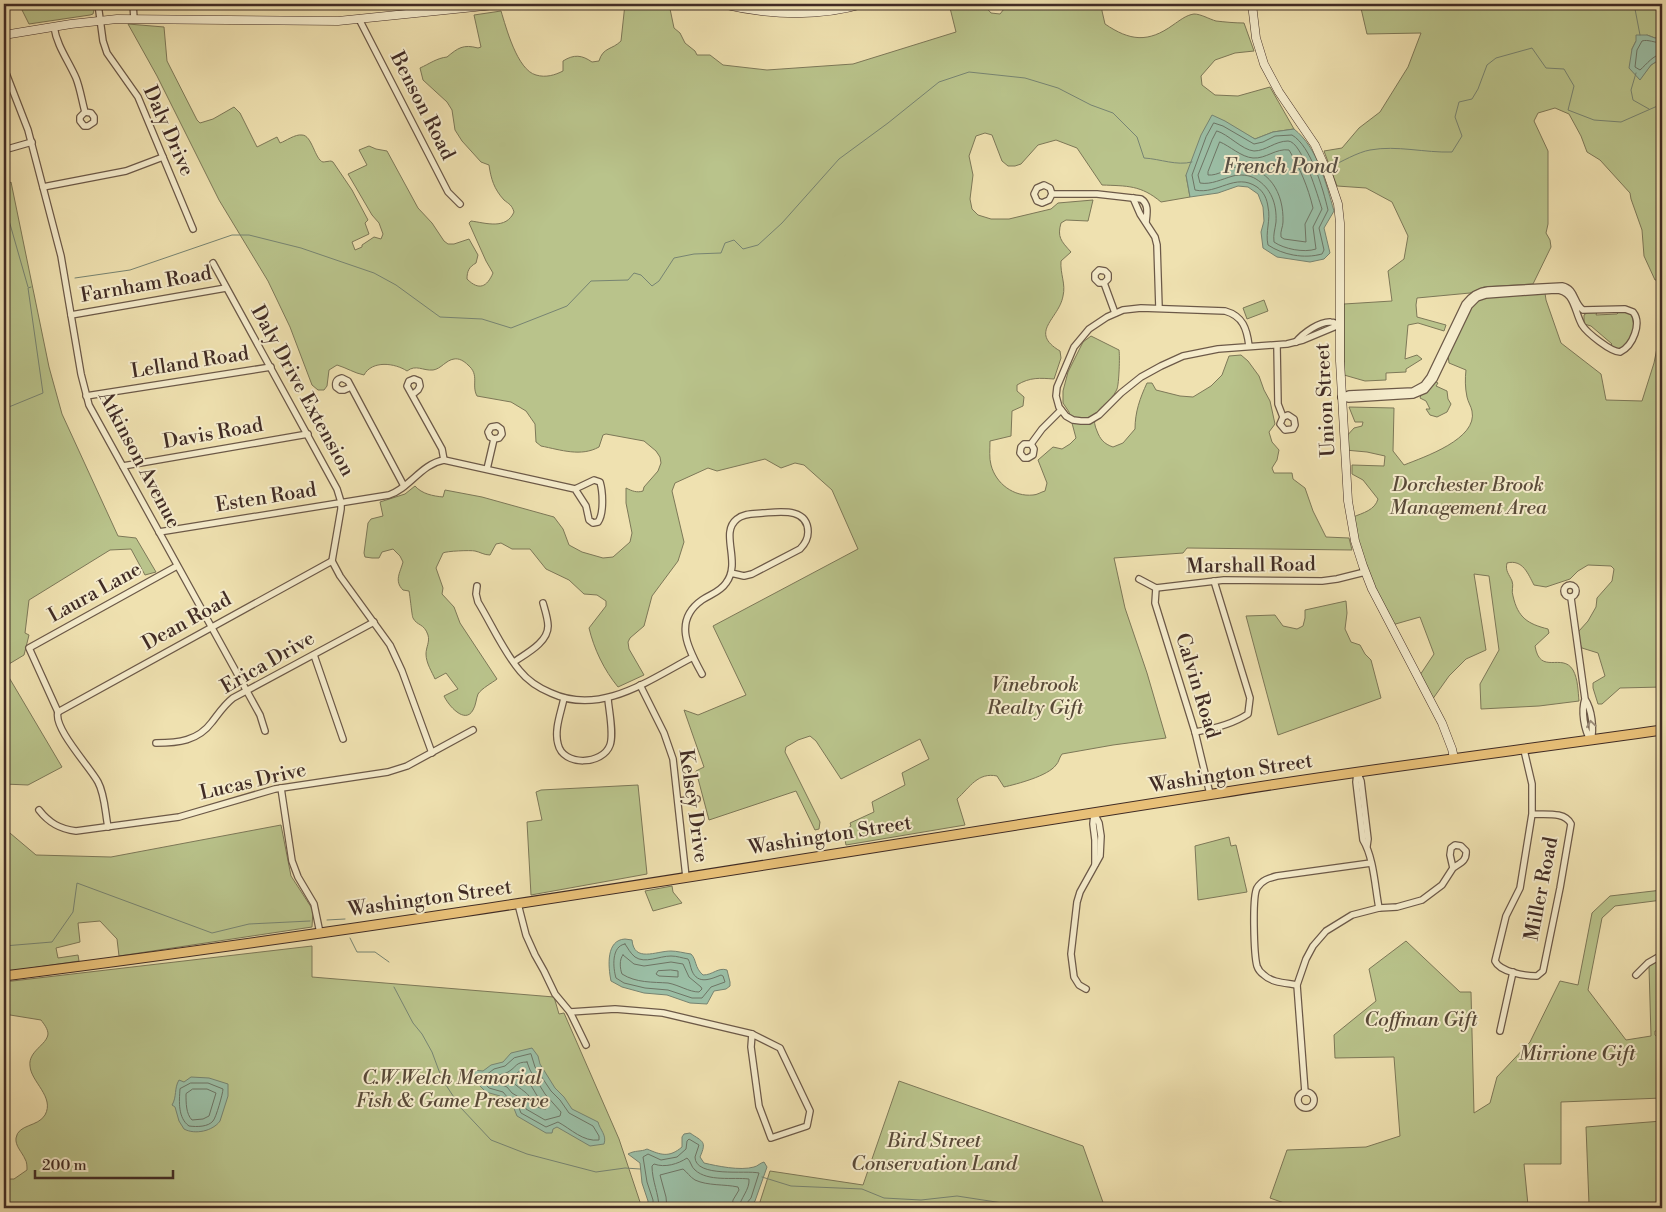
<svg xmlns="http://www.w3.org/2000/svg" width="1666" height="1212" font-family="'Libre Bodoni',serif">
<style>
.green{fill:#b9c38b;stroke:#7d7858}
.water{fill:#9bbea5;stroke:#778472}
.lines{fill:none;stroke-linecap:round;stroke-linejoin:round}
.shore{stroke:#6e7565;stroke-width:1}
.stream{stroke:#778472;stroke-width:1}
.minor-casing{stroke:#6c5948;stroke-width:8}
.secondary-casing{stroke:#412c25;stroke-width:9}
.primary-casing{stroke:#412c25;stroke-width:11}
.minor{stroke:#f5eccc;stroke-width:5.5}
.secondary{stroke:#f5eccc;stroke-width:8}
.primary{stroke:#e8c078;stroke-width:9}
.oneway{stroke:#9b8c78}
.labels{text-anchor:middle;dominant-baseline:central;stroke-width:4;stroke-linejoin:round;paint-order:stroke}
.street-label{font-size:20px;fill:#412c25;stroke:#f5eccc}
.park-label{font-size:20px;font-style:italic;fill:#594a39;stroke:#f5eccc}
.water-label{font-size:21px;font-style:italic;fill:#585045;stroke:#f5eccc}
</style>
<rect width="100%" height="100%" fill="#efe1b0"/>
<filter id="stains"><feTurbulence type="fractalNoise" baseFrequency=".004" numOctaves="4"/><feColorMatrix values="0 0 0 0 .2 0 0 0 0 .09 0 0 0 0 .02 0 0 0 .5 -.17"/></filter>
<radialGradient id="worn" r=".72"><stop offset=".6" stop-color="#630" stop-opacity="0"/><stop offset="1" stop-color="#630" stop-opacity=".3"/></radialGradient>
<!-- green -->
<g class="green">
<path d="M19 4H93L94 10 93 14 90 15 29 24Z"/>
<path d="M625 4H669L674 28 680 33 685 43 695 51 697 55H710L723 65 767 70 853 64 956 32 949 4H983L991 13 1000 14 1008 4H1102V11L1105 24C1130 41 1148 43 1173 25 1179 21 1186 15 1194 14 1201 14 1209 19 1216 21 1225 22 1235 23 1244 23L1254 51 1235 53 1215 60 1201 76 1202 85 1215 95 1238 96 1270 87 1294 129 1273 132 1255 139 1237 130 1186 175 1190 197 1161 202C1141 185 1127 186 1102 185L1077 148 1056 140 1038 145 1021 164 1015 166H1008L1002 161 992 135 985 133 976 136 969 156 973 175 970 199 972 209 978 215 991 219H1009L1051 209 1058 203 1093 200 1088 221 1066 220 1061 223C1057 237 1061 241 1071 252L1061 261C1060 274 1066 284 1063 296 1059 319 1028 332 1060 351L1061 358 1054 379C1040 378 1030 377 1017 385V391L1024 397 1023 406 1012 411 1011 436 990 441C990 449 989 458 991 465 996 484 1014 497 1033 495 1037 495 1041 492 1045 491L1047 483 1038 460 1053 447 1062 449 1070 444 1076 438 1069 412 1063 403V391L1068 372 1083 342 1091 336 1119 350C1120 356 1119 384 1117 389 1110 406 1087 409 1097 431 1100 439 1104 444 1113 447L1123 443 1135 429C1135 412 1140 398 1147 383H1152L1156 390 1180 396 1193 397 1211 386 1222 375 1229 356 1241 355 1248 361 1259 376 1264 390 1270 401 1275 424 1269 432 1272 442 1279 450 1277 460 1272 468 1274 473H1292L1293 479 1305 488 1313 511 1326 537 1349 538 1352 550 1187 548 1183 553 1114 558 1125 608 1147 673 1166 738 1113 745 1062 754C1059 758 1059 762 1056 765 1048 776 1017 784 1004 787L997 776C978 772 970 787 957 799L965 825 846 845 845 840 850 836 847 829 851 826 850 823 874 812 872 802 905 785 902 773 929 759 920 739 841 779 816 741 810 736 798 740 786 747 785 752 820 822 819 829 815 830 796 791 709 820 696 771 704 767 684 710 698 715 746 695 713 626 858 549 832 490 804 465 795 463 781 468 765 459 717 471 708 468 675 483 672 491 684 542 678 561 652 596 644 626 630 638 628 642 629 649 644 675 618 687C604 670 594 649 589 628L606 606V601L597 595 584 594 569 580 546 569 530 549H512L501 543 496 544 490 555C484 555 480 552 475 551 471 550 446 551 443 553L436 568 443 588 442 594 454 607 460 623 497 679C492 683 482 688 478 694 476 699 476 705 473 710 465 725 448 705 444 696L458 689 446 673 435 679C432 672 426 663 426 654 426 647 430 642 428 635 424 623 417 626 413 618 412 617 410 595 409 591L403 590C394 581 400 573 403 562L400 556 393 549 382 552 379 558H372L365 557 364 553 368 523 371 519 383 516 380 502 405 494 415 486C422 494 433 496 443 497L445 490 482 497 554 517 563 529 569 545 582 552 603 558 613 557 630 542 632 533 626 503V488C632 491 637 493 643 491L644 487 658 471 661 463 660 457 656 451 644 441 606 434 603 435 599 447C581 457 561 450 541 446L536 442 535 424 526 411 511 402 477 396C471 385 480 375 468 365 464 361 459 358 454 359 446 360 441 369 433 370 423 371 416 364 407 371 395 363 372 360 364 375 354 373 347 368 337 365L329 370 327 386 324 390H318L312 385 290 327 268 281 219 200 157 76 128 24 164 27 167 61 197 120 200 123 213 119 234 107 240 113 257 147 277 137 280 143C286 141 295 134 302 135 312 135 315 160 323 162 324 162 330 161 331 161L333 162 352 190 368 220 365 223 369 234 352 242 355 250 362 247V245L374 237 381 239 383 234 379 223 372 215 348 174 367 165 359 150 369 146 376 149 387 151 418 208 432 223 444 241 448 244H454L469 239 478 255 476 263C469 267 467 271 467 279 479 291 487 287 493 273L486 261 469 223 471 221C486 223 506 230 514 212 512 205 509 204 504 200 494 189 491 179 489 165L481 162 462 141 455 130 452 110 447 102 423 80 420 68C429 64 437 58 447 57 458 48 463 44 478 48L481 47 474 15 501 11C506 27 517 70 536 75 546 78 555 75 563 71V61C574 54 582 55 592 62L599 61C603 47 612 50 621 41Z"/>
<path d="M1360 4H1662V38H1655L1647 35 1636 41 1632 49 1640 79 1651 65 1662 58V280H1655L1644 256 1642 230 1631 199 1630 193 1600 160 1587 152 1581 136 1569 114 1555 108 1538 113 1534 121 1548 151V224L1546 233 1550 240 1551 247 1533 284 1484 287 1470 293 1417 298 1416 305 1417 317 1446 325 1444 331 1418 323 1408 325 1405 359 1417 355 1422 359 1406 369V372L1386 373V380L1365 381 1344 375V304L1392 301 1388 271 1404 259 1408 236 1392 202 1366 188 1337 186 1324 151 1342 148 1359 128 1380 112 1408 67 1421 33 1367 34Z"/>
<path d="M11 182 49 367 62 414 118 536 136 538 156 572 145 575 131 549 110 550 29 600 25 633 29 635 24 655 4 667V187Z"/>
<path d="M1545 293 1546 300 1561 343 1601 374 1606 400 1642 401 1654 363 1657 348 1662 333V687L1620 688 1602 704H1598L1593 688V683L1605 676 1598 653 1582 648 1578 640 1579 631 1588 621 1596 607 1597 598 1612 581 1614 569 1611 566 1588 565 1578 571 1570 579 1546 587 1534 585C1528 574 1523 559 1507 563 1505 571 1509 574 1512 581 1514 586 1511 591 1513 596 1518 618 1528 624 1548 629L1549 633 1535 646C1540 676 1562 652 1573 670 1578 679 1578 691 1579 701L1539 706 1481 709 1480 684 1499 650 1489 576 1474 574 1486 650 1466 659 1449 676 1432 700 1420 675 1434 654 1420 617 1392 625 1371 590 1354 530 1353 517C1363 513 1375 510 1378 499L1363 480 1352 474V465L1384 466 1385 456 1367 452 1345 450V438L1354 428 1362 426 1363 422H1355L1349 407 1394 408 1393 451 1404 465C1424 457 1478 439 1472 411 1471 406 1468 402 1467 397 1465 388 1465 378 1466 370L1449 363 1448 355 1472 306 1483 297Z"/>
<path d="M1264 300 1268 311 1247 319 1243 308Z"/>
<path d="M1621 310 1633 314C1635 331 1634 339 1620 351L1610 346 1612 344 1591 326 1584 324V315L1588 312H1597L1596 315 1617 314Z"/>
<path d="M1436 382 1438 383 1436 386 1447 391 1448 399 1451 404 1447 412 1437 417 1430 415 1426 409H1430L1426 401 1420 398 1421 395Z"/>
<path d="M1346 601 1347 613 1345 629 1351 642 1360 645 1365 654 1371 660 1381 698 1278 735 1246 616 1275 615 1283 626 1297 629 1303 626 1305 618V610Z"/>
<path d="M4 669 62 767 28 785 4 784Z"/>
<path d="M638 785 647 874 531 895 527 822 542 820 536 792 541 790Z"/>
<path d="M281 825 291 876 313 910 312 927 119 956 117 939 100 921 78 923 80 942 56 948 58 958 78 955 79 961 4 972V828L36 855 111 857Z"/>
<path d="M1229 837 1231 846 1236 845 1247 892 1198 900 1195 846Z"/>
<path d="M672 886 673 892 682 903 653 911 645 891Z"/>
<path d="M1662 890V900L1615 906 1602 918 1588 990 1626 1040 1651 1036 1649 967 1650 964 1662 958V1030L1655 1031V1035L1662 1041V1098L1561 1102V1164H1524L1528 1205 1662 1207V1208H1298L1270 1198 1287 1150 1366 1147 1400 1136 1394 1057 1335 1058 1334 1035 1376 1001 1369 969 1406 941 1460 992H1471L1474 1113 1490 1103 1497 1077 1530 1042 1560 981 1578 985 1592 913 1610 896Z"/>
<path d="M312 946V977L554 997 559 1014 564 1013 619 1139 642 1208H4V1179H14L27 1170C27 1166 27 1162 25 1159 22 1152 15 1146 16 1138 18 1124 38 1127 45 1115 55 1097 31 1082 30 1066 28 1051 47 1045 48 1034 48 1029 44 1024 41 1020L4 1014V982Z"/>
<path d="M899 1081 1083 1146 1105 1208H758L770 1171 863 1185Z"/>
<path d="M1662 1121V1203L1589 1204 1586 1127Z"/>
</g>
<!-- water -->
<g class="water">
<path d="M1636 35H1647L1655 38H1662V58L1651 65 1640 80 1629 68 1632 49 1636 41Z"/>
<path d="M1212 115 1225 121 1255 139 1273 132 1294 129C1318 148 1326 184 1334 211L1324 228 1330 253 1324 259 1310 262 1277 257 1263 248 1261 232 1264 221 1263 207 1258 194 1248 187 1238 186 1218 193 1190 197 1186 175 1201 135Z"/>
<path d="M625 939 632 940C634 963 656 951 671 951 677 951 684 953 691 954 697 960 694 967 703 975 713 975 718 967 727 970L730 982V986L726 989 714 991 707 1004 690 1003 667 995 644 993 622 987 611 981C608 966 606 940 625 939Z"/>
<path d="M532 1048 538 1056 540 1064 555 1088 564 1097 572 1109 598 1122C600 1130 607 1135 604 1144L590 1146 557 1127 553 1129 552 1133H546L517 1116 513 1106 504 1102 500 1096 486 1092 476 1082 467 1081 464 1076 472 1070 483 1071 491 1065 503 1062 511 1053Z"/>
<path d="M191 1077 209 1078 228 1084V1096L220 1121C213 1131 195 1135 184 1129L179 1121 175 1107 172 1105C177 1097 174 1088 179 1080L184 1082Z"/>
<path d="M690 1133C703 1142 707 1141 700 1157L704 1163C717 1166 740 1171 754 1167 758 1166 760 1163 764 1162L767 1167 755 1201 749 1208H648V1201L642 1183 640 1163 628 1154C635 1150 641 1152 647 1149 661 1155 669 1158 682 1147V1137L684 1134Z"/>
</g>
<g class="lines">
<!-- shore -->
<g class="shore">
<path d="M1662 43C1655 43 1648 39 1642 41L1637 50 1635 67 1640 70C1647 64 1653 55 1662 54"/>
<path d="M1214 123 1223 126 1254 144 1263 142 1275 136 1292 135C1311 146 1323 189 1328 210L1319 228 1324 250 1322 254C1304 259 1283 255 1268 245 1265 232 1271 220 1268 207 1267 199 1264 192 1257 187 1235 172 1218 195 1195 190L1192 175 1206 137Z"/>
<path d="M1217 131C1228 134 1242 150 1254 151 1266 151 1275 141 1288 141 1302 141 1318 197 1322 209L1313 227 1316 249C1304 253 1284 249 1274 242 1273 234 1275 230 1276 222 1277 204 1271 188 1256 179 1250 175 1240 174 1233 176 1222 179 1211 185 1200 183L1198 175 1212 140Z"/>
<path d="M1220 142C1230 146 1241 157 1253 158 1266 159 1276 148 1289 150 1300 168 1308 187 1313 208L1305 224 1306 242 1284 239 1281 237C1280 231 1283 227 1283 222 1284 193 1269 166 1237 167 1227 168 1218 176 1208 175V172Z"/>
<path d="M625 944C628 948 630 953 635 957 645 964 659 956 671 956 677 956 682 958 688 959 690 962 690 966 692 971 698 985 711 979 721 975L723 976 725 982 711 987 702 998H692L668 990 645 988 624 983 616 978C613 968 611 946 625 944Z"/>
<path d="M623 955 634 964 644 966 671 962 683 964 689 977 701 987 702 989 699 992C689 992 679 985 668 983 653 982 636 983 622 974 620 969 619 959 623 955Z"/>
<path d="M671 970 678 971V977L659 976 656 974 658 971Z"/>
<path d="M531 1054 535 1067 551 1091 560 1100 569 1113 593 1126 599 1136V1140C583 1142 571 1129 558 1122L546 1127 521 1113 517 1103 508 1098 503 1092 489 1088 480 1079 481 1076 486 1075 494 1069 505 1066 514 1058Z"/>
<path d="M527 1062 530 1070 545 1094 561 1112 560 1116 545 1120 526 1109 522 1099 512 1093 507 1087 492 1081V1079C497 1074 503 1075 508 1072 517 1067 515 1062 527 1062Z"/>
<path d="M520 1071 523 1072 539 1099 546 1106V1109C531 1108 534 1099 525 1092 520 1088 516 1086 512 1081V1078Z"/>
<path d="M191 1083H208L223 1089C223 1093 216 1118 213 1121 208 1127 197 1127 189 1126 178 1118 179 1102 180 1089Z"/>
<path d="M193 1089H207L216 1093 209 1116 203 1119 192 1120C186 1114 186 1103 186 1094Z"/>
<path d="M653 1208V1200L647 1182 643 1157 648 1154 661 1160 677 1157 686 1149 687 1141 689 1139 699 1145C698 1149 696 1153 695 1157 695 1178 746 1170 759 1173L751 1198 746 1204V1208"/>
<path d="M659 1208C659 1194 652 1181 652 1166L654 1164C665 1168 678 1164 687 1158 691 1161 691 1167 695 1170 708 1182 733 1177 749 1179 750 1190 740 1198 739 1208"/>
<path d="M667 1208 666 1197 660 1175 683 1169C687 1172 690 1177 695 1180 708 1186 724 1184 738 1187L739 1190 733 1200 732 1208"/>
</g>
<!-- stream -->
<g class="stream">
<path d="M1636 4 1635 9 1640 35"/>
<path d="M1636 73 1631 90 1633 100 1649 109"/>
<path d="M1330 167C1341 162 1358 152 1370 150 1397 145 1425 153 1452 152L1462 136 1455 117 1459 102 1472 99 1478 89 1487 65 1496 58 1532 48 1546 68 1564 69 1574 86 1568 110 1594 120 1621 122 1662 104"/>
<path d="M4 203 28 287"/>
<path d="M75 278 130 270 232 235H249L301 248 374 273 396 285 440 317 482 319 511 328 567 306 591 281 628 280 634 273 641 275 652 286 659 281 674 258 694 254 721 253 725 243 734 240 743 249 758 245 782 223 839 159 888 123 939 82 969 72 1025 78 1058 88 1091 105 1113 113 1137 137 1144 158C1161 159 1176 166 1192 162"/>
<path d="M4 409 43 393 28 288 31 287"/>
<path d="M327 920 345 919"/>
<path d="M350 938 357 952H375L389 962"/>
<path d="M4 946 52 942 73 912 77 883 212 933 249 924 310 921"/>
<path d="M394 987 413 1023 422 1034 432 1052 442 1079 461 1108 491 1140 527 1154 596 1172 625 1168 640 1169"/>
<path d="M762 1177 791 1186 862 1189 884 1198 921 1200 957 1196 1035 1208"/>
</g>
<defs>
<g id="minor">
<path d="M98 4 103 41 107 53 138 97 193 229"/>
<path d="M133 4 134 19"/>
<path d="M359 19 448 192 460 204"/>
<path d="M54 27C57 46 68 60 76 78 80 88 82 101 85 112L80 117V121L84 126H88L94 122V117L91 113 85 112"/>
<path d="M4 68 28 130 61 256 81 374 89 405 260 715 265 731"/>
<path d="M4 150 32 142"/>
<path d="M43 187 126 171 163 157"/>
<path d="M1052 194 1050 188 1044 185 1037 188 1034 194 1037 201 1042 203 1049 200 1052 194H1097L1141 199C1149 204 1147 213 1146 222"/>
<path d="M1133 198 1140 214 1155 237 1157 245 1159 308"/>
<path d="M213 263 337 489 341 502V509L332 561 340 576 390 645 402 671 432 753"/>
<path d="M1104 283 1108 279V274L1105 271 1099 270 1095 274V279L1099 283H1104L1115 313"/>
<path d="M1562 286C1576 289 1573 303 1583 310L1625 309 1633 312C1642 323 1633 346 1620 352 1611 352 1587 333 1582 325 1574 311 1575 290 1555 290L1486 295 1477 298 1469 306 1434 379 1425 390 1413 395 1349 399 1341 397 1349 394 1413 391 1424 385 1430 377 1465 304C1471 296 1478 291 1488 290Z"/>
<path d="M71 315 226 288"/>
<path d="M1296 342C1303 333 1320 321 1331 322 1334 322 1336 324 1339 325"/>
<path d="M1249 346C1247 329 1243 316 1225 311L1141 308 1123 310 1107 317 1089 329 1074 347 1057 387 1056 396 1059 407 1066 416 1073 420 1081 421H1089L1099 415 1121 393 1141 377 1161 366 1183 356 1218 349 1287 344 1303 340 1339 325"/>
<path d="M1277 346 1278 404 1283 417 1280 424 1285 430 1293 429 1295 425 1294 419 1288 415 1283 417"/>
<path d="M351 387 344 390H340L336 387C335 382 337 379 342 378L348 381 404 486"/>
<path d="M412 395 418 390 420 386 419 381 414 379 409 381 407 386 442 449 444 460"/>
<path d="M86 396 271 367"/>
<path d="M1031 444 1034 449 1033 455 1028 458H1024L1020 453 1021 447 1024 444H1031L1042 429 1061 410"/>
<path d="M123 466 308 434"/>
<path d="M487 469 494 439 490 437 488 432 491 427 497 426 501 429 502 434 499 438 494 439"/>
<path d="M159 532 389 495C410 488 421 464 444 460L575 489 586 506 589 520 593 523 598 522C604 514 603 492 600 482L594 480 575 489"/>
<path d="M1139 579 1156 588 1224 580 1322 581 1337 579 1365 572"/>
<circle cx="1570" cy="591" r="6"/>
<path d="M477 586 476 594 478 602C492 625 503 651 520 671 528 681 539 688 551 693 601 716 649 680 693 657"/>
<path d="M1156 588 1155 603 1195 732 1210 794"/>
<path d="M1571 598 1585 699C1592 710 1594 728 1591 741 1584 730 1581 711 1585 699"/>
<path d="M314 655 343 739"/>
<path d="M514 662C525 654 548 643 548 626 548 619 545 610 543 603"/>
<path d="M702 674C689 650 672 621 702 600 711 594 720 592 726 583 742 562 719 533 737 519 744 513 754 514 763 513 779 512 808 507 808 532 808 539 805 544 800 549L752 574 744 576 731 573"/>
<path d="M640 685 664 733 673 759 686 877"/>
<path d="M564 698C561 713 554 729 558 744 563 767 603 765 610 745 614 734 609 711 608 699"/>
<path d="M58 712 332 561"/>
<path d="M58 712 29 648 177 566"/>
<path d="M58 712C53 728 90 767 98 782 105 795 105 812 108 827"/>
<path d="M1195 732C1213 729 1233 724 1248 714L1250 698 1214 581"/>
<path d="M156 743C178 743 198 741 212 722 219 713 224 705 233 698L374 622"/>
<path d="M1524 750 1532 784V814L1520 888 1506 916 1495 961C1500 972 1525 976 1537 976L1543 971 1560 888 1571 824C1565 811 1544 815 1532 814"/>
<path d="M1357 773 1356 782 1363 840C1374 858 1375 888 1379 908"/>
<path d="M1358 774 1361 781 1368 839 1367 846"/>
<path d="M281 788 292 861 298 877 314 904 320 933"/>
<path d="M679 801 697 799"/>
<path d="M39 810C49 823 60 829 76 831L179 817 275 789 388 772 407 766 473 730"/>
<path d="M1094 814 1093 824 1095 840V864"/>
<path d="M518 904 526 935 535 955 544 971 555 994 570 1012 586 1045"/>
<path d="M1636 975 1648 963 1662 955"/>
<path d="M1297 985C1287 983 1272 983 1264 975 1261 973 1258 969 1257 966 1254 955 1252 897 1257 888 1262 880 1269 878 1277 876L1371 863"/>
<path d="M1086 989 1079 985 1074 977 1071 954 1077 902 1080 892 1100 856 1101 836 1099 823 1094 813"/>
<path d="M570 1012 615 1009 663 1013 752 1034"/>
<path d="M1500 1031 1513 972"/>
<path d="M752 1034 780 1048 810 1111 807 1126 771 1138 759 1106 751 1047Z"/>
<path d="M1305 1092 1297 985 1306 959 1313 946 1326 931 1352 915 1379 908 1397 907 1422 900 1442 885 1453 868 1450 855 1451 848 1455 845 1461 846 1466 851C1467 861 1460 863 1453 868"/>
<circle cx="1306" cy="1100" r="8"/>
</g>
<g id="secondary">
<path d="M722 4C769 15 816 18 863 4"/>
<path d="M1252 4 1256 38 1264 64 1279 92 1315 145 1328 174 1338 204 1340 223V361L1348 501 1355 541 1363 566 1372 589 1442 723 1452 749 1454 758"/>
<path d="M4 35 71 24 117 19 338 21 504 4"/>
</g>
<path id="primary" d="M4 976C411 925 815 856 1220 793 1367 769 1515 751 1662 730"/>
</defs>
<!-- minor casing -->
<use href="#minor" class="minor-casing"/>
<!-- secondary casing -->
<use href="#secondary" class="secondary-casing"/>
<!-- primary casing -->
<use href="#primary" class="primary-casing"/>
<!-- minor -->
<use href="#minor" class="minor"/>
<!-- secondary -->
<use href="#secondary" class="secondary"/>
<!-- primary -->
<use href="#primary" class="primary"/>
</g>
<!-- one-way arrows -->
<defs><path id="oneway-chevron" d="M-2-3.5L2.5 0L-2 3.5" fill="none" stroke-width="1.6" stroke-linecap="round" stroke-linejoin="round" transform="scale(1.25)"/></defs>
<use class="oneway" href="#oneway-chevron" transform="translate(1591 724) rotate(-98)"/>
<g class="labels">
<!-- street labels -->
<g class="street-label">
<text transform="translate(422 106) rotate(63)">Benson Road</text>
<text transform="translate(168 131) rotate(66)">Daly Drive</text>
<text transform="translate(146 285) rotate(-10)">Farnham Road</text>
<text transform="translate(190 363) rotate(-9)">Lelland Road</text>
<text transform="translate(302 391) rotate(61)">Daly Drive Extension</text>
<text transform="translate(1326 400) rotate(-93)">Union Street</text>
<text transform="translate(213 434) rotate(-10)">Davis Road</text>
<text transform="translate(139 460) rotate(62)">Atkinson Avenue</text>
<text transform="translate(266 498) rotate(-9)">Esten Road</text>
<text transform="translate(1251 566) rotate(-1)">Marshall Road</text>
<text transform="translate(95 593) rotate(-29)">Laura Lane</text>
<text transform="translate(187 622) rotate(-29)">Dean Road</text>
<text transform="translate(268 663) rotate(-30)">Erica Drive</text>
<text transform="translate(1197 686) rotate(73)">Calvin Road</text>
<text transform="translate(1231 774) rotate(-9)">Washington Street</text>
<text transform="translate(253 782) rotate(-13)">Lucas Drive</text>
<text transform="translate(693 806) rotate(82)">Kelsey Drive</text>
<text transform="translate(830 836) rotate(-9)">Washington Street</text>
<text transform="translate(1542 889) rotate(-79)">Miller Road</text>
<text transform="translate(430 899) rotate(-8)">Washington Street</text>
</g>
<!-- park labels -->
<g class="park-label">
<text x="1468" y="485">Dorchester Brook<tspan x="1468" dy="23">Management Area</tspan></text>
<text x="1035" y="685">Vinebrook<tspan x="1035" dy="23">Realty Gift</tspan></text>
<text x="1421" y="1020">Coffman Gift</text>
<text x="1577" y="1054">Mirrione Gift</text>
<text x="452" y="1078">C.W.Welch Memorial<tspan x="452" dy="23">Fish &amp; Game Preserve</tspan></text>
<text x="934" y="1141">Bird Street<tspan x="934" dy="23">Conservation Land</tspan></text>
</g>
<!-- water labels -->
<g class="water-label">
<text x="1280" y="167">French Pond</text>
</g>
</g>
<!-- margin -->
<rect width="1666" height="1212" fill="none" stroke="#efe1b0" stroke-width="20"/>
<rect x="5" y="5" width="1656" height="1202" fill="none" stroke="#412c25" stroke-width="2.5"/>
<rect x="10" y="10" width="1646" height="1192" fill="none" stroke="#412c25"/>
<!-- scale -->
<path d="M35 1170v8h138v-8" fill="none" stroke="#412c25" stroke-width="2.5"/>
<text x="42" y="1170" font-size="15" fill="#412c25" stroke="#f5eccc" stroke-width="4" paint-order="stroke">200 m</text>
<rect width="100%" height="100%" filter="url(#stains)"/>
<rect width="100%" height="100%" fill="url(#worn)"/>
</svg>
